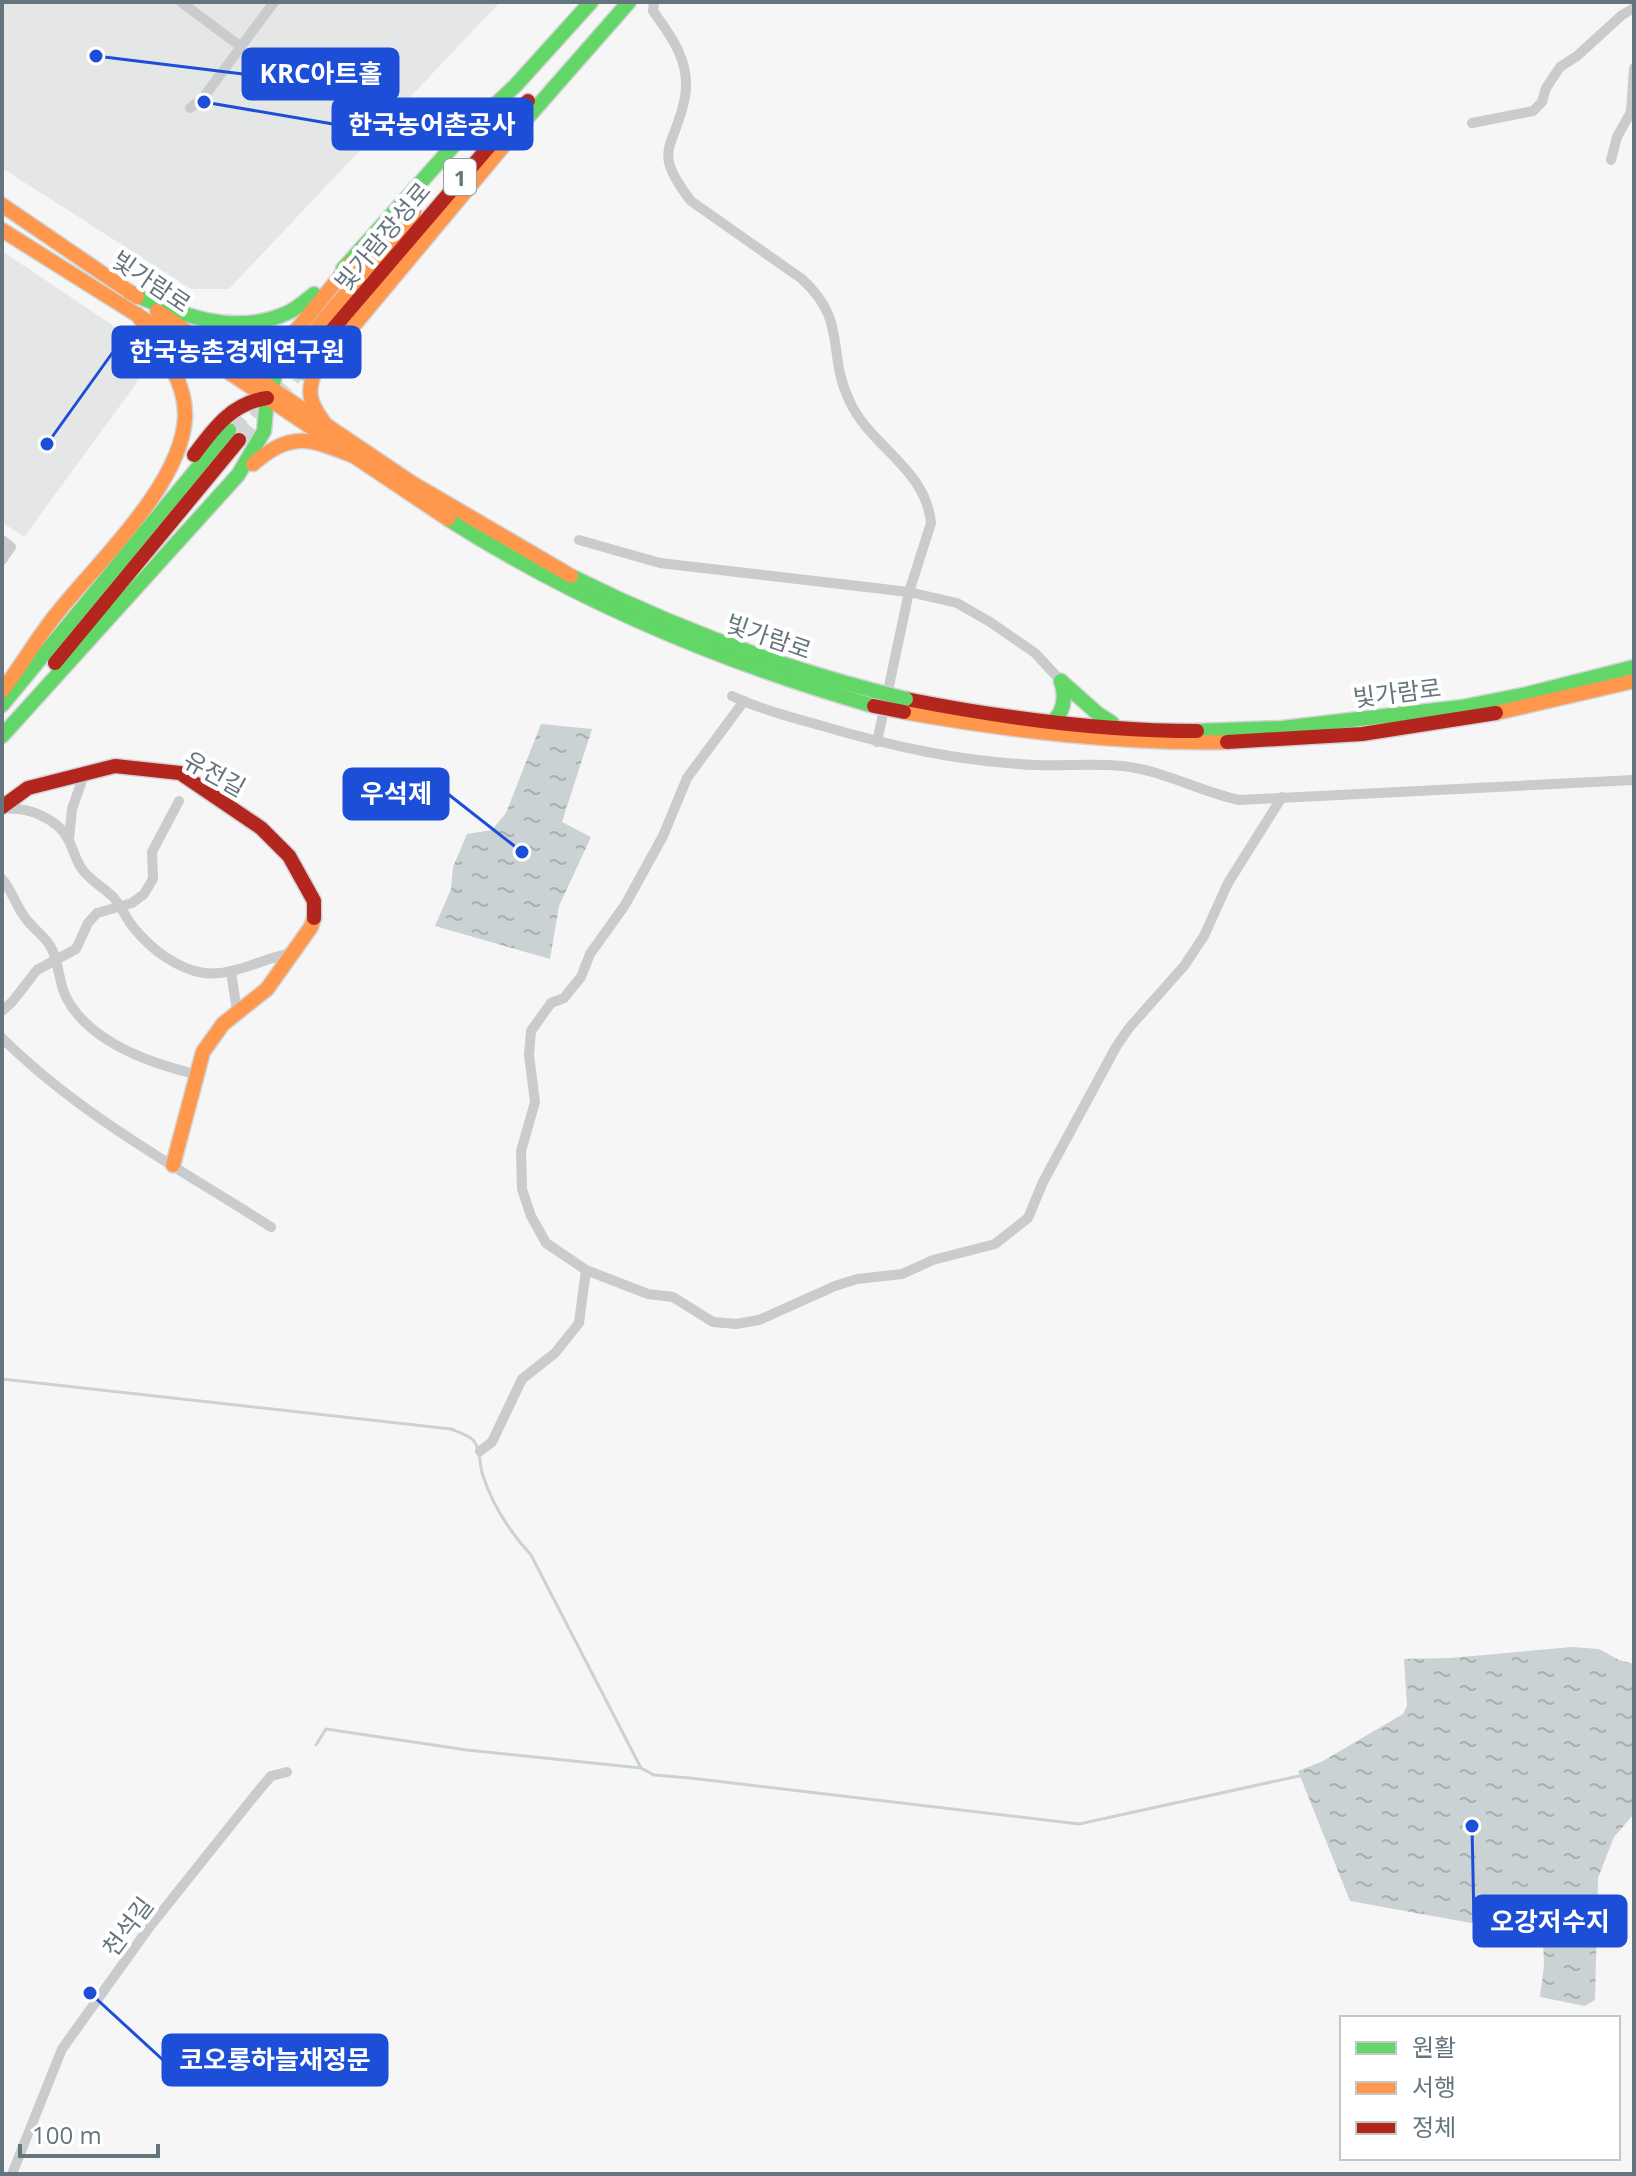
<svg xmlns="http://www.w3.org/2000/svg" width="1636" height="2176" font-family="'Open Sans','Noto Sans KR',sans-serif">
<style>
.built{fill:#e5e7e6}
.water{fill:url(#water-ripples)}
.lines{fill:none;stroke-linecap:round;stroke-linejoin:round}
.stream{stroke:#cad2d4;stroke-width:3}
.highway-tunnel{stroke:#d2d6d8;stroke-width:18;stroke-dasharray:18 9;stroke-linecap:butt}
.fast-casing{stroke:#d2d3d4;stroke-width:17}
.slow-casing{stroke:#d2d3d4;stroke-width:17}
.jam-casing{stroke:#d2d3d4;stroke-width:17}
.street{stroke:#c9cbcc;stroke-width:10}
.fast{stroke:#63d668;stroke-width:14}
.slow{stroke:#ff974d;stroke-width:14}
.jam{stroke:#b3261e;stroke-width:14}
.fast-bridge-casing{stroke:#d2d3d4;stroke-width:17;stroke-linecap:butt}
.jam-bridge-casing{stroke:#d2d3d4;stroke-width:17;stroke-linecap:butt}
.fast-bridge{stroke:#63d668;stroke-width:14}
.jam-bridge{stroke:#b3261e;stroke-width:14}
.labels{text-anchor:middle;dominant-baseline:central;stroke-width:8;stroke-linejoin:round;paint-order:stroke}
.shield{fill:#fff;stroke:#939ea4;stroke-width:2}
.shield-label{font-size:22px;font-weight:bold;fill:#65757d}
.street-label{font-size:24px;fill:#65757d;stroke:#fff}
.leader{fill:none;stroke:#1d4ed8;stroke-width:3}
.callout-dot{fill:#1d4ed8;stroke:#fff;stroke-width:3}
.callout{fill:#1d4ed8;stroke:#1d4ed8;stroke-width:3}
.callout-label{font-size:26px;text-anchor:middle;font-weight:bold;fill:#fff}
</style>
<defs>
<pattern id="water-ripples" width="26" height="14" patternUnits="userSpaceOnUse" patternTransform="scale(2)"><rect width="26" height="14" fill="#cad2d4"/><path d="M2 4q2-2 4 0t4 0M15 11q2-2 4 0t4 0" fill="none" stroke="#a8afb1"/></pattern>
</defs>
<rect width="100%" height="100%" fill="#f6f6f6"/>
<!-- built -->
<g class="built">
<path d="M2 2H500L229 289H191L2 168Z"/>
<path d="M2 251 148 349 151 354 149 366 24 537 2 522Z"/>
</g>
<!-- water -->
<g class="water">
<path d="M541 724 592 729 562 822 591 837 559 906 550 959 435 926 451 889 453 867 467 834 492 830 506 813Z"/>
<path d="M1572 1647 1599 1649 1619 1660 1634 1664V1814L1614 1837 1598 1878 1595 2000 1585 2006 1540 1997 1544 1966 1543 1936 1350 1901 1298 1771 1323 1761 1403 1714 1407 1706 1404 1659 1450 1658Z"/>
</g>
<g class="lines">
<!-- stream -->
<g class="stream">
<path d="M2 1379 451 1429C458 1432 468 1435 473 1440 481 1448 479 1465 483 1476 493 1506 510 1532 531 1555L641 1768"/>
<path d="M316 1745 326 1729 467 1750 641 1768 654 1775 690 1778 1079 1824 1299 1776"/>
</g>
<!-- highway-tunnel -->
<g class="highway-tunnel">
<path d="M229 430 257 397"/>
<path d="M239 440 307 359"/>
</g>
<defs>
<g id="fast">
<path d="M515 132 629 2"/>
<path d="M343 269 463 135 516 85 591 2"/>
<path d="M129 292C178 314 235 338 289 312 298 308 306 300 314 294"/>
<path d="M280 350C285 368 297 375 315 372"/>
<path d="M448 519C580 603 724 663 874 706"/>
<path d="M571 576C669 625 769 663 875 691"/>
<path d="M1061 681 1098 714 1112 723"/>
<path d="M2 705 229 430"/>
<path d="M1051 723C1065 712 1066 697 1061 681"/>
<path d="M1197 731 1282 728 1462 707 1527 694 1634 667"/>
<path d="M2 736 238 475 264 431 267 398 272 389 276 370"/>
</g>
<g id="slow">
<path d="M2 205 137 297"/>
<path d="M2 230 233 375 448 519"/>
<path d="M157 311 412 483 571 576"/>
<path d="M298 350 414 213"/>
<path d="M276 370 280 350 352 262"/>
<path d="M325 424C312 406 305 394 315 372L515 132"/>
<path d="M253 464C291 430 310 439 354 456"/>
<path d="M2 691C22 665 38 636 59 611 99 561 181 485 185 418 187 379 157 344 137 314"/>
<path d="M904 712C1012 731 1118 744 1227 742"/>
<path d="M1496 713 1634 681"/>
<path d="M173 1165 203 1052 223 1024 267 989 311 927 314 918"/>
</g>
<g id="jam">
<path d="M309 357 528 101"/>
<path d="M194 455C214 428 232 403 267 398"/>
<path d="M55 663 239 440"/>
<path d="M906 699C1002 718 1099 731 1197 731"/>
<path d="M1227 742 1362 734 1496 713"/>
<path d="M2 807 28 788 115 766 180 773 261 828 289 856 314 901V918"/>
</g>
</defs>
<!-- fast casing -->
<use href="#fast" class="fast-casing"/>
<!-- slow casing -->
<use href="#slow" class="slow-casing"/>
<!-- jam casing -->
<use href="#jam" class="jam-casing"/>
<!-- street -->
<g class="street">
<path d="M181 2 240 46"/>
<path d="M654 2 653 11C672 37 691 63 685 97 675 150 650 148 691 201L802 279C849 322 826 354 850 402 871 447 926 469 931 523L909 592 877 742"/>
<path d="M190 108 203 98 274 2"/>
<path d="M1472 123 1533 111 1542 102 1546 88 1560 67 1577 56 1622 15 1634 8"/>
<path d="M1611 160 1617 137 1631 112 1634 68"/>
<path d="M2 540 11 547 2 560"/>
<path d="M579 540 660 563 909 592 957 603 990 622 1035 653 1061 681"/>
<path d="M732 696C760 709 790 717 819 725 890 746 961 762 1036 765 1064 766 1093 763 1122 766 1163 770 1198 791 1239 800L1634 780"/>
<path d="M2 809C27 806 58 818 69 841 74 851 76 861 82 869 90 881 104 887 114 898 122 907 126 919 134 928 151 949 177 969 204 973 235 977 263 957 293 953"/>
<path d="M69 839 72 809 84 775"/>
<path d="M2 879C12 890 15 904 24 916 31 927 42 934 49 944 59 958 58 981 66 997 89 1042 149 1063 195 1074"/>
<path d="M231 972 237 1011"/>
<path d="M2 1011 12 1002 37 970 76 949 88 923 97 913 132 903 144 894 153 879 152 852 179 801"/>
<path d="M2 1038C81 1116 178 1168 271 1227"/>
<path d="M586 1270 648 1294 673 1297 713 1322 736 1324 759 1320 835 1286 857 1279 902 1274 933 1260 995 1244 1028 1218 1043 1182 1116 1047 1129 1028 1184 966 1204 936 1228 883 1282 797"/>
<path d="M480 1451 492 1442 522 1379 555 1353 579 1323 586 1270 546 1243 531 1216 522 1189 521 1151 535 1102 529 1055 531 1031 551 1003 564 998 581 977 590 954 625 905 663 836 687 778 744 701"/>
<path d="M12 2174 62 2049 148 1929 251 1800 271 1776 287 1772"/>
</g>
<!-- fast -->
<use href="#fast" class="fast"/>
<!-- slow -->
<use href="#slow" class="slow"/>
<!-- jam -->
<use href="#jam" class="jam"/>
<defs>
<path id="fast-bridge" d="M875 691 906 699"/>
<path id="jam-bridge" d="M874 706 904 712"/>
</defs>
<!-- fast-bridge casing -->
<use href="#fast-bridge" class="fast-bridge-casing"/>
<!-- jam-bridge casing -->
<use href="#jam-bridge" class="jam-bridge-casing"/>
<!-- fast-bridge -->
<use href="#fast-bridge" class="fast-bridge"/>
<!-- jam-bridge -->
<use href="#jam-bridge" class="jam-bridge"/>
</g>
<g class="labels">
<!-- shield labels -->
<rect class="shield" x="444" y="159" width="32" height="36" rx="6"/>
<g class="shield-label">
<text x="460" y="177">1</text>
</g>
<!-- street labels -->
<g class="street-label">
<text transform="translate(382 236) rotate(-50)">빛가람장성로</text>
<text transform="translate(152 281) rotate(34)">빛가람로</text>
<text transform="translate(769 636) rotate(19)">빛가람로</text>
<text transform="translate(1397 692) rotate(-7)">빛가람로</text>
<text transform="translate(215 773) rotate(29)">유전길</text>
<text transform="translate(127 1926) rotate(-53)">천석길</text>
</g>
</g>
<!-- callouts -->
<path class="leader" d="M96 56L243 74M204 102L333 124M47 444L113 352M522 852L448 794M1472 1826L1474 1921M90 1993L163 2060"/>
<g class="callout-dot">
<circle cx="96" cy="56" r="8"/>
<circle cx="204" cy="102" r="8"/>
<circle cx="47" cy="444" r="8"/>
<circle cx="522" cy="852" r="8"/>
<circle cx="1472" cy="1826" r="8"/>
<circle cx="90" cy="1993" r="8"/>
</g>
<g class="callout">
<rect x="243" y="49" width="155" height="50" rx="8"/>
<rect x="333" y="99" width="199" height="50" rx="8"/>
<rect x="113" y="327" width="247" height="50" rx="8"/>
<rect x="344" y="769" width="104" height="50" rx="8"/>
<rect x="1474" y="1896" width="152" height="50" rx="8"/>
<rect x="163" y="2035" width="224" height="50" rx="8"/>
</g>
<g class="callout-label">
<text x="321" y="83">KRC아트홀</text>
<text x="432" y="134">한국농어촌공사</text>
<text x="237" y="361">한국농촌경제연구원</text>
<text x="396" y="803">우석제</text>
<text x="1550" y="1931">오강저수지</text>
<text x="275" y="2069">코오롱하늘채정문</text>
</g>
<!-- border -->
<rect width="1636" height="2176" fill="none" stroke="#65757d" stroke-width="8"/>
<!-- legend -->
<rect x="1340" y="2016" width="280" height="144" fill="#ffffff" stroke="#c1c8cb" stroke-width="2"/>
<rect x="1356" y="2042" width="40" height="12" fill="#63d668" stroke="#c1c8cb" stroke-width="2"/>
<text x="1412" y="2056" font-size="24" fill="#65757d">원활</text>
<rect x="1356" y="2082" width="40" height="12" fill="#ff974d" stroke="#c1c8cb" stroke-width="2"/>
<text x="1412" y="2096" font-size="24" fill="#65757d">서행</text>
<rect x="1356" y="2122" width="40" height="12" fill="#b3261e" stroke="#c1c8cb" stroke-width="2"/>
<text x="1412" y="2136" font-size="24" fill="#65757d">정체</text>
<!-- scale -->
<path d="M20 2144v12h138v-12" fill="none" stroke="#65757d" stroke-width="4"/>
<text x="32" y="2144" font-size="24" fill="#65757d" stroke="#ffffff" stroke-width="6" paint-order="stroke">100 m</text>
</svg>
